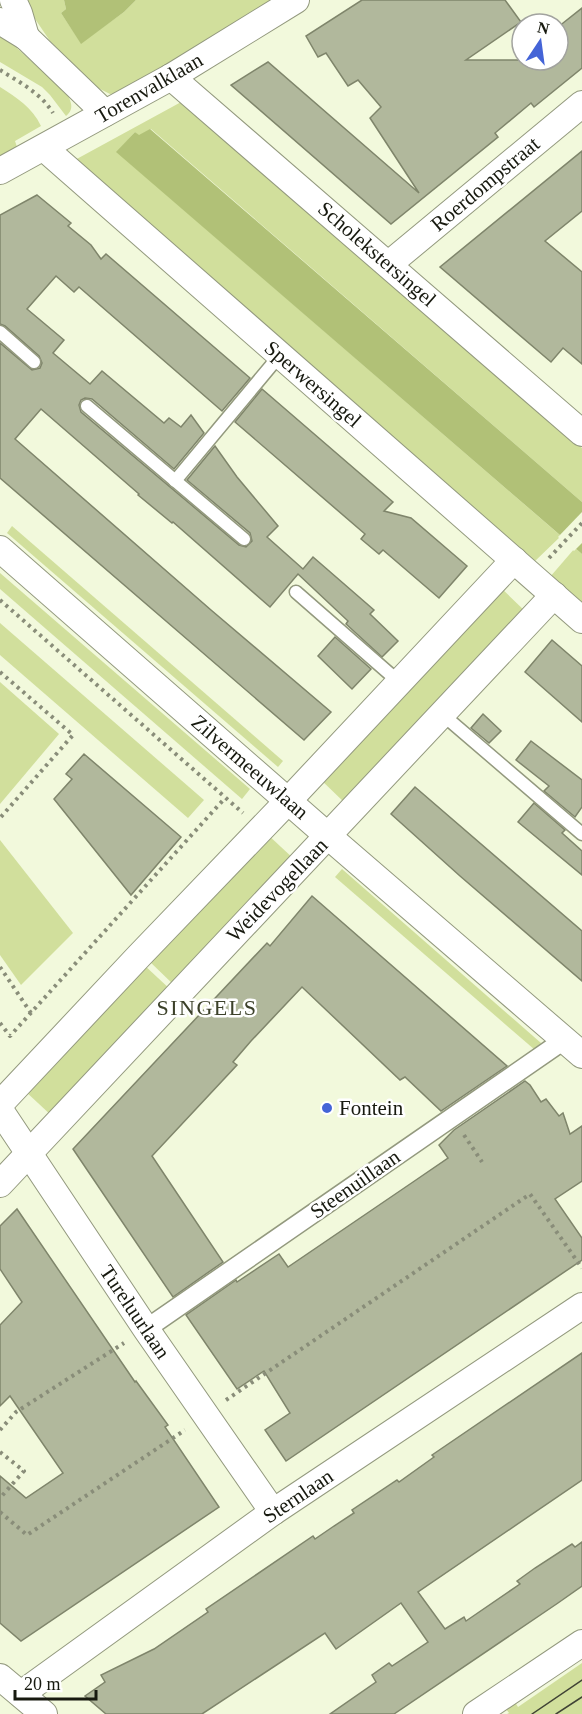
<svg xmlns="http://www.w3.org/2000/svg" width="582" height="1714" font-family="'Times New Roman',serif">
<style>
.green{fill:#d1df9c}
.water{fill:#b1c177}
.pier{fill:#f2f9dc}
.building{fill:#b1b89c;stroke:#7f856b;stroke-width:1.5}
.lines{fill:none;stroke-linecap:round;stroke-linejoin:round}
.service-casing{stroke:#93997e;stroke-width:15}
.pedestrian-casing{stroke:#93997e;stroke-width:21}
.minor-casing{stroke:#93997e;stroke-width:28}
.path{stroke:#898d79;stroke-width:4;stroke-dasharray:3 4.5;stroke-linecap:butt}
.service{stroke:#fff;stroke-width:12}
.pedestrian{stroke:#fff;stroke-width:18}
.minor{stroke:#fff;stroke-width:26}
.tram{stroke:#404335;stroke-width:1.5}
.poi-dot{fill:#4464d7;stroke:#fff;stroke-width:2}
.labels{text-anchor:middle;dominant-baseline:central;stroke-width:5;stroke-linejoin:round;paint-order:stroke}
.street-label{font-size:21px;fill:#17190f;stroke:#fff}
.poi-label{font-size:21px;fill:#17190f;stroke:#fff;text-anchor:start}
.neighbourhood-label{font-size:22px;letter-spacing:1.5px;fill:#3c412a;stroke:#fff}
</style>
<rect width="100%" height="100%" fill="#f2f9dc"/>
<!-- green -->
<g class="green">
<path d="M26 0H64L66 9 61 13 81 43 124 12 136 0H281L118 93 110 94 98 88 50 41 29 10Z"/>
<path d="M0 33 66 92C71 101 75 109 66 116L50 95 42 87 0 62Z"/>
<path d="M0 87C17 98 32 107 41 126L15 141 17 147 0 156Z"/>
<path d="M183 101 582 448V502L151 129 139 136 135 132 117 152 561 536 533 563 73 161Z"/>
<path d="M12 526 283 761 278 767 7 533Z"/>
<path d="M575 548 582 554V607L550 577Z"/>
<path d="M0 573 250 789 242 799 0 589Z"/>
<path d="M499 586 528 614 347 805 318 777Z"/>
<path d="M0 623 204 800 188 818 0 655Z"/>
<path d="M0 682 59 734 0 804Z"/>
<path d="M266 833 295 860 176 987 147 959Z"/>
<path d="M0 840 73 933 21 985 0 955Z"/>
<path d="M342 869 541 1043 535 1050 335 877Z"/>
<path d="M143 964 172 991 53 1117 24 1090Z"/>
<path d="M582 1663V1714H507L509 1713 503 1705 513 1699 518 1707Z"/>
</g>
<!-- water -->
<g class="water">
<path d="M64 0H136L124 12 81 44 61 13 66 9Z"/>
<path d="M150 129 582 502V554L116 152 135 132 139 135Z"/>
</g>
<!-- pier -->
<path class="pier" d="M582 512V543L574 551 558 537Z"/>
<!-- building -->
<g class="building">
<path d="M362 0H505L521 22 466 60H558V27L582 8V68L534 107 531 103 495 133 498 137 391 224 231 85 268 62 419 193 370 118 381 107 358 80 348 86 326 53 318 57 306 36Z"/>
<path d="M582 151V211L545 241 582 272V364L563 348 551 362 440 267Z"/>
<path d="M37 195 71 223 68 226 91 245 101 259 106 254 250 378 222 411 79 287 74 292 56 276 27 309 64 340 53 353 90 384 102 371 164 423 169 418 181 427 191 415 204 433 174 469 92 399 85 398 81 400 79 405 81 412 239 545 246 547 252 541 250 533 187 480 215 446 237 477 278 526 267 537 303 569 313 557 374 610 370 614 398 641 382 657 346 624 348 621 298 574 270 607 173 522 172 523 138 495 139 494 41 409 15 439 211 610 331 712 304 740 0 478V343L32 370 40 368 42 363 39 356 5 326 0 324V215Z"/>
<path d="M262 389 393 502 384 511 411 518 467 566 439 598 383 550 379 554 361 539 365 534 235 422Z"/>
<path d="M335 637 371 669 352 689 318 656Z"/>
<path d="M552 640 582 666V722L525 672Z"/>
<path d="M483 714 501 731 489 743 471 728Z"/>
<path d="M531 741 582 780V807L575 817 544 791 549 786 516 760Z"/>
<path d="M84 754 181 837 131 895 54 799 72 779 66 774Z"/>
<path d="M415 787 582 931V981L460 876 391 814Z"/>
<path d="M534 803 565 830 562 833 582 851V875L518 822Z"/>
<path d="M312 896 507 1066 441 1111 405 1077 400 1080 302 987 251 1041 233 1062 237 1065 152 1156 223 1262 173 1297 73 1149 267 943 270 946Z"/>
<path d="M525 1081 530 1085 541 1102 546 1099 559 1116 563 1113 570 1134 582 1126V1181L555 1199 582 1238V1260L286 1461 265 1430 290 1413 264 1371 237 1389 186 1315 236 1280 237 1282 279 1254 288 1267 413 1182 448 1158 439 1145 454 1130Z"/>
<path d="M17 1209 135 1382 136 1381 168 1425 165 1427 219 1507 21 1641 0 1623V1476L26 1498 63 1473 10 1396 0 1406V1325L22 1302 0 1269V1226Z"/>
<path d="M582 1353V1480L418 1592 445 1629 464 1617 466 1621 520 1584 517 1581 535 1568 572 1544 575 1547 582 1542V1586L558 1603 394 1714H330L376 1682 372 1675 389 1663 392 1666 428 1642 401 1603 336 1649 325 1633 202 1714H106L85 1696 105 1682 101 1675 154 1649 208 1612 206 1609 313 1536 315 1539 334 1526 354 1513 352 1510 397 1480 399 1482 434 1457 432 1455Z"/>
</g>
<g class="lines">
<defs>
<g id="service">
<path d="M0 332 34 362"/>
<path d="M87 406 244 539"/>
<path d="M175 481 280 355"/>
<path d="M296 592 399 682"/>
<path d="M442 714 582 834"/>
</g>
<path id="pedestrian" d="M146 1329 564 1040"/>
<g id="minor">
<path d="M13 0 19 13 26 37"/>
<path d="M0 21 26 37 105 113"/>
<path d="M171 77 582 433"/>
<path d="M44 148 582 620"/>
<path d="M0 171 171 77 296 0"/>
<path d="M389 264 582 104"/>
<path d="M0 549 328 836 582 1055"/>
<path d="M0 1104 139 956 288 801 514 560"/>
<path d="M0 1110 146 1329 273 1512"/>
<path d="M0 1184 554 595"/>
<path d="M0 1677 44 1714"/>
<path d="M21 1694 273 1512 582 1306"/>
<path d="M476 1714 582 1643"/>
</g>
</defs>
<!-- service casing -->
<use href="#service" class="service-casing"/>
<!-- pedestrian casing -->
<use href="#pedestrian" class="pedestrian-casing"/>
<!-- minor casing -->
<use href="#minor" class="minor-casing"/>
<!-- path -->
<g class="path">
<path d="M0 70C19 82 41 93 53 113"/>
<path d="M549 558 582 523"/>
<path d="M0 600 243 813"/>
<path d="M0 672 73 735 0 818"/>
<path d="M0 967 31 1013"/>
<path d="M0 1023 10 1036 225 798"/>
<path d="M464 1135 482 1162"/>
<path d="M226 1400 530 1194 582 1268"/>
<path d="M0 1430 16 1412 124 1343"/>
<path d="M0 1452 24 1471 0 1498"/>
<path d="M0 1512 27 1535 185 1430"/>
</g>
<!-- service -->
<use href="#service" class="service"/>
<!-- pedestrian -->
<use href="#pedestrian" class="pedestrian"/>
<!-- minor -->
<use href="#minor" class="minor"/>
<!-- tram -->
<g class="tram">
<path d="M532 1714 582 1680"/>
<path d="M556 1714 582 1697"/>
</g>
</g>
<!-- markers -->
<circle class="poi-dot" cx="327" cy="1108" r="6"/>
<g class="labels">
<!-- street labels -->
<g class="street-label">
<text transform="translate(149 88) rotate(-30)">Torenvalklaan</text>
<text transform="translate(485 184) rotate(-40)">Roerdompstraat</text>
<text transform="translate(377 254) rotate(41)">Scholekstersingel</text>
<text transform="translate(313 384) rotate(41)">Sperwersingel</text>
<text transform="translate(250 767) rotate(41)">Zilvermeeuwlaan</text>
<text transform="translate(277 890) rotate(-46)">Weidevogellaan</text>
<text transform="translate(355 1184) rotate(-35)">Steenuillaan</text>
<text transform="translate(135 1312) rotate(56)">Tureluurlaan</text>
<text transform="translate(298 1496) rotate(-34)">Sternlaan</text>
</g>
<!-- poi labels -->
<g class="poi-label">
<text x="339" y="1108">Fontein</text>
</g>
<!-- neighbourhood labels -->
<g class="neighbourhood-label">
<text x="207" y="1007">SINGELS</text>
</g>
</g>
<!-- north arrow -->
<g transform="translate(540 42) rotate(13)"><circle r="28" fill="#ffffff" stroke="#a2a39f" stroke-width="1.5"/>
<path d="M0-4.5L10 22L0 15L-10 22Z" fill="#4464d7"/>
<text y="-9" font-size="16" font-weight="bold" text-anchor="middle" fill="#17190f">N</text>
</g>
<!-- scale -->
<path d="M15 1690v9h81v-9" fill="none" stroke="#17190f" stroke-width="3"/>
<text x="24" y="1690" font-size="18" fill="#17190f" stroke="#ffffff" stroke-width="4.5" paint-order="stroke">20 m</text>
</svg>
